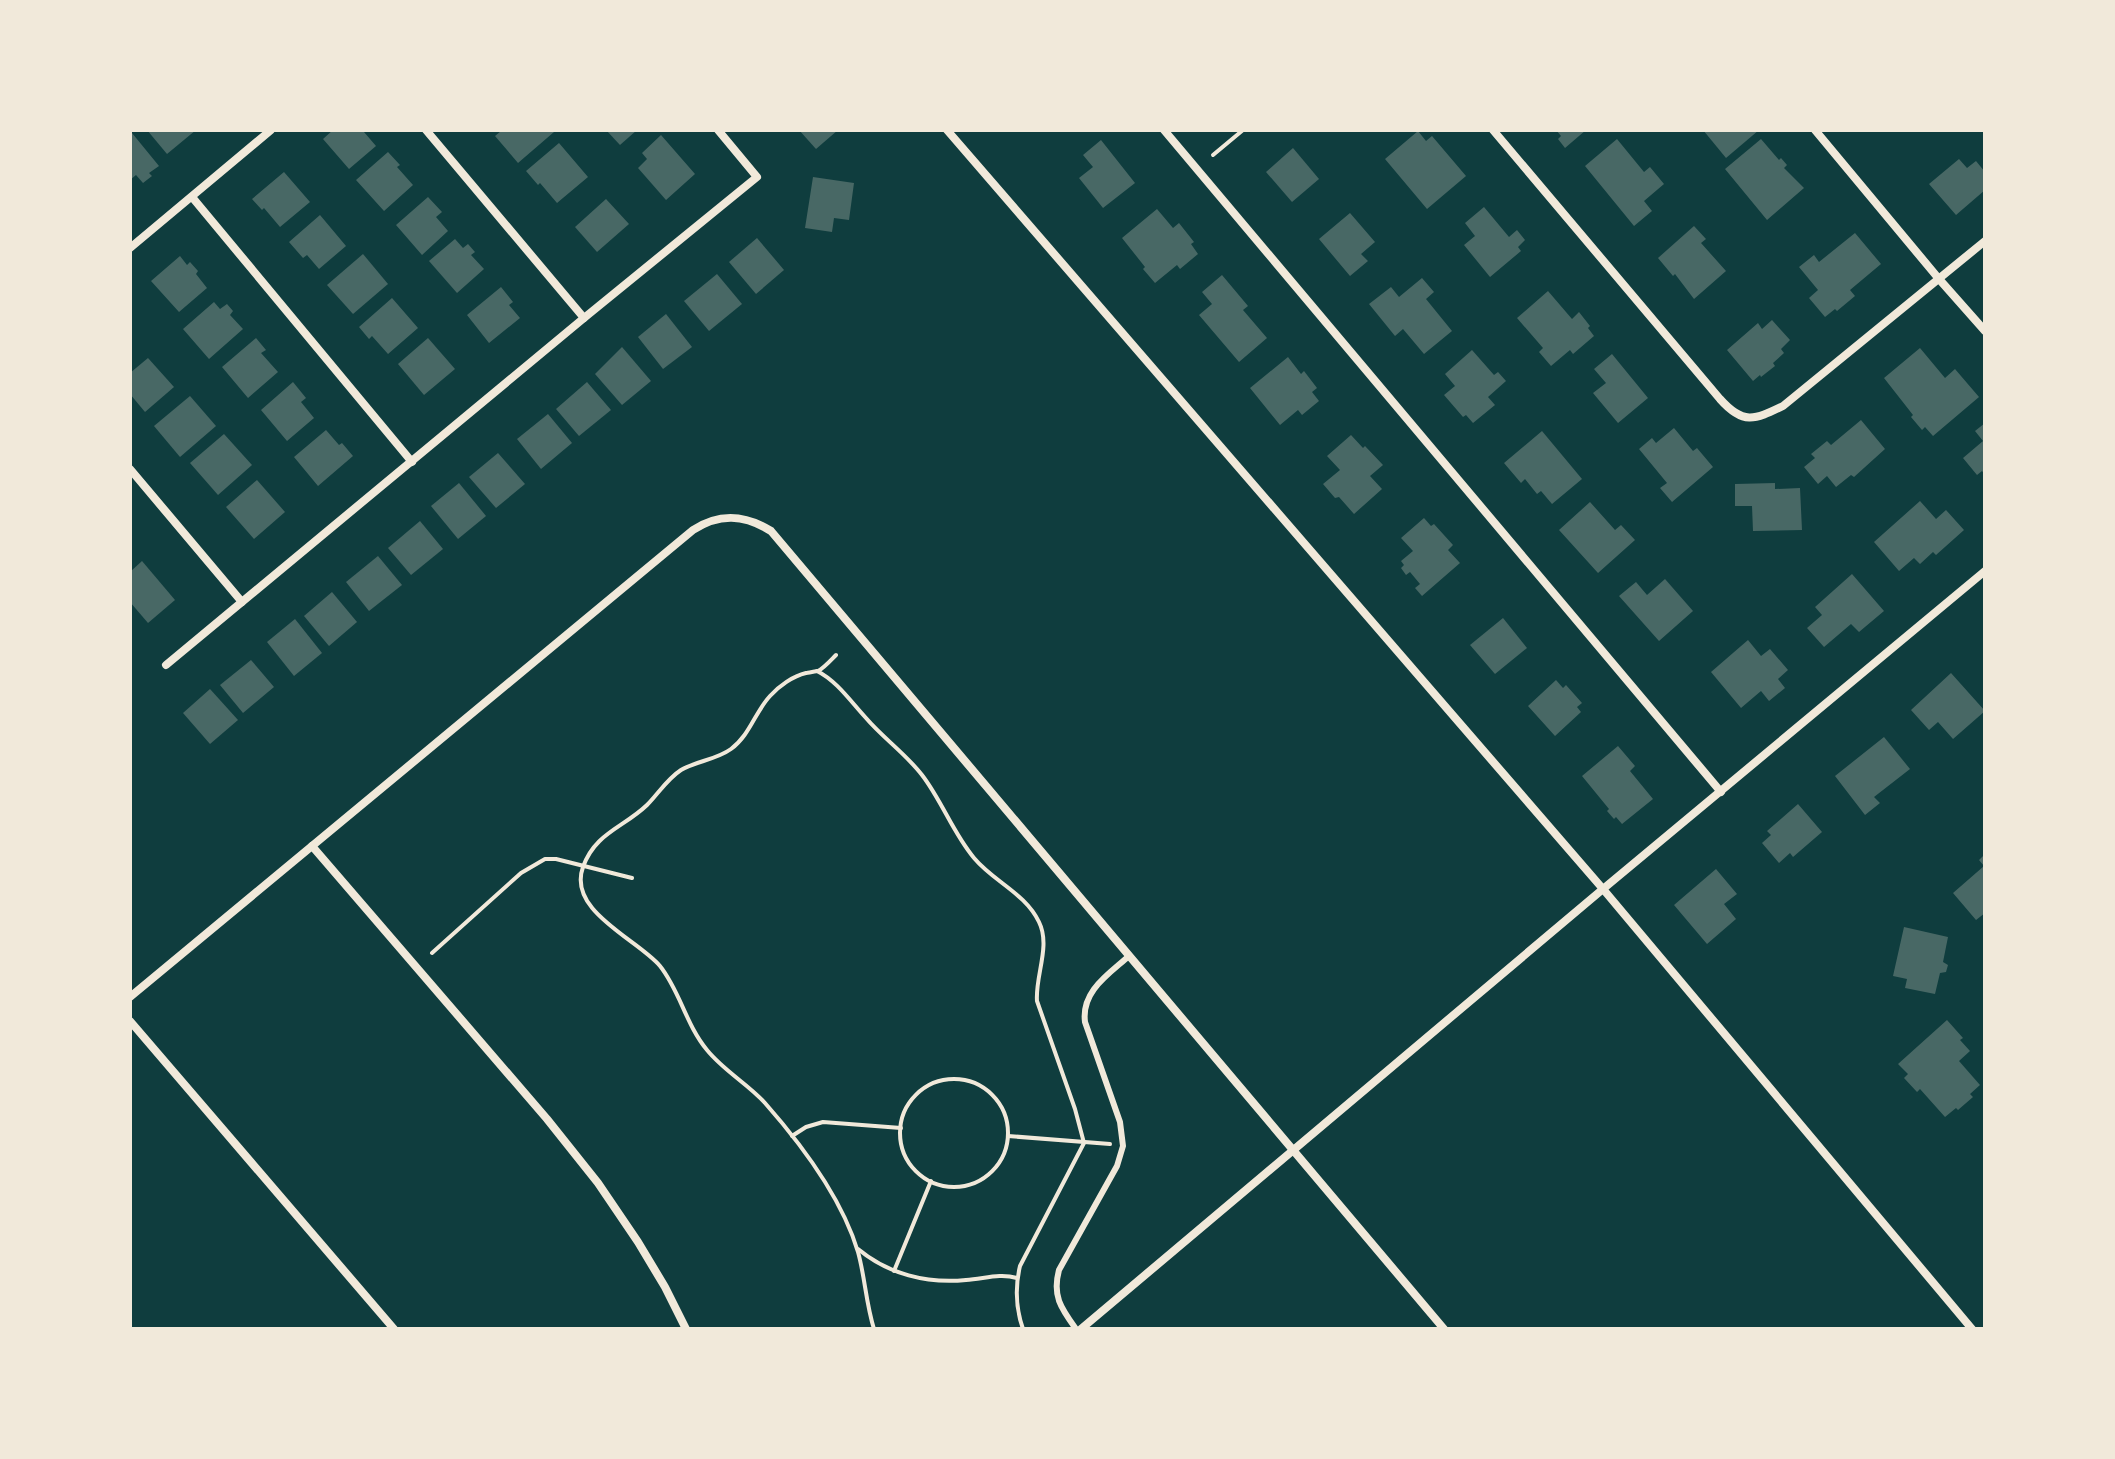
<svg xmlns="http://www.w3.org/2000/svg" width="2115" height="1459" font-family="'Work Sans',sans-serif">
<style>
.building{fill:#486865}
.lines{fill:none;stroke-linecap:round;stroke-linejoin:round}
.path{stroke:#f1e9da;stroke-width:4}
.service{stroke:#f1e9da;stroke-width:6}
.minor{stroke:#f1e9da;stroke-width:8}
</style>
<rect width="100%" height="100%" fill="#0f3d3e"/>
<!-- building -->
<g class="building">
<path d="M147 130H196L167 154Z"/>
<path d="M333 130H366L364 132 376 146 349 169 323 139Z"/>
<path d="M500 130H552L554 132 518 163 495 136 501 131Z"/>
<path d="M606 130H637L620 145Z"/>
<path d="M799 130H838L816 149Z"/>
<path d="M1556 130H1586L1565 148 1558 139 1561 136Z"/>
<path d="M1703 130H1759L1726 158Z"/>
<path d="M1418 131 1426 141 1432 136 1466 176 1427 209 1385 159Z"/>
<path d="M132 133 159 166 149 173 152 176 143 183 136 175 130 180V135Z"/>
<path d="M661 135 695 174 666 200 638 168 647 159 642 153Z"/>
<path d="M1617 139 1644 172 1650 167 1664 184 1644 201 1652 211 1634 226 1585 166Z"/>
<path d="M1761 139 1779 160 1781 158 1787 165 1784 168 1804 188 1767 220 1725 169Z"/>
<path d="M1101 140 1135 183 1103 208 1079 178 1093 167 1083 155Z"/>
<path d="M559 143 588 177 557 203 540 183 538 185 526 171Z"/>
<path d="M1293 148 1319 179 1292 202 1266 172Z"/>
<path d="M388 152 400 165 397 167 413 185 384 211 356 180Z"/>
<path d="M1959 159 1967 168 1976 161 1985 172V182L1983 184 1985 190 1956 215 1929 184Z"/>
<path d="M284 172 310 202 280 227 264 208 262 210 252 199Z"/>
<path d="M813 177 854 183 849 220 834 218 832 232 805 228Z"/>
<path d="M428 197 442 212 436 217 448 231 422 255 396 225Z"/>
<path d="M606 199 629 224 597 252 575 227Z"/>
<path d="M1484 207 1509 237 1517 230 1525 240 1518 247 1521 251 1490 277 1464 245 1475 236 1465 223Z"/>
<path d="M1157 209 1173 228 1179 223 1194 242 1191 244 1198 254 1180 269 1177 265 1155 283 1143 269 1145 267 1122 238Z"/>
<path d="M1350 213 1375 242 1361 254 1368 261 1350 276 1319 239Z"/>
<path d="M320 215 346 246 319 269 307 255 303 258 289 242Z"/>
<path d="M1694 226 1706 239 1701 243 1726 271 1694 299 1675 274 1673 276 1658 258Z"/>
<path d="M1855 233 1881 264 1850 290 1855 296 1837 311 1835 309 1825 317 1809 298 1818 290 1799 267 1814 255 1819 262Z"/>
<path d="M757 238 784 270 756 294 729 262Z"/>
<path d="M455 239 463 248 468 244 475 252 471 255 484 269 457 293 429 261Z"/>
<path d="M363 254 388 284 353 314 327 285Z"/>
<path d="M180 256 187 265 190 262 198 271 196 274 207 288 179 312 151 281Z"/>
<path d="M717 274 742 304 709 331 684 301Z"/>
<path d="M1222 275 1248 306 1243 310 1267 338 1239 362 1199 315 1212 304 1202 292Z"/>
<path d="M1422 278 1434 292 1426 299 1452 331 1424 354 1403 329 1395 336 1369 304 1391 287 1399 297Z"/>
<path d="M501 287 513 302 509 305 520 318 489 343 467 315Z"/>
<path d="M1548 291 1572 319 1579 312 1590 326 1588 328 1594 336 1573 354 1570 350 1551 366 1539 352 1543 348 1517 318Z"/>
<path d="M392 298 418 328 388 354 372 336 369 339 359 327Z"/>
<path d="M214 302 220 309 227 304 233 311 230 315 243 329 209 359 183 329Z"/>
<path d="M666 314 692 347 663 369 638 337Z"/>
<path d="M1772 320 1790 340 1781 349 1784 353 1773 363 1775 366 1761 377 1760 375 1753 381 1727 350 1758 323 1762 329Z"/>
<path d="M256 338 266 350 261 353 278 372 248 398 222 367Z"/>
<path d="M428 338 455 369 424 395 398 364Z"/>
<path d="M622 347 651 381 622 405 595 374Z"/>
<path d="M1920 348 1945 378 1955 369 1979 397 1933 436 1925 427 1922 430 1911 417 1913 415 1884 378Z"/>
<path d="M1472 350 1494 375 1498 372 1506 381 1488 397 1495 405 1473 423 1466 415 1463 417 1444 395 1455 386 1445 374Z"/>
<path d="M1612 354 1648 398 1618 423 1593 393 1606 383 1594 369Z"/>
<path d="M1288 357 1301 374 1304 371 1317 388 1312 392 1319 401 1302 415 1298 410 1280 425 1250 388Z"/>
<path d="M148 358 174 387 145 412 130 394V373Z"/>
<path d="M293 382 306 398 301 402 314 418 287 441 261 410Z"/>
<path d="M587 382 611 410 579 436 556 409Z"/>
<path d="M190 396 216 426 180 457 154 426Z"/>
<path d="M548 414 572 443 541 469 517 439Z"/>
<path d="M1861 420 1885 449 1854 477 1851 475 1836 487 1827 476 1818 484 1804 467 1815 458 1811 454 1827 441 1831 445Z"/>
<path d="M1985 423V475L1982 471 1977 475 1963 458 1983 441 1975 431Z"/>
<path d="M1674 428 1693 451 1697 448 1713 467 1672 502 1660 488 1667 483 1639 449 1652 438 1656 443Z"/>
<path d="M326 430 339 445 342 443 353 456 318 486 294 457Z"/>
<path d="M1542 431 1582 479 1552 504 1541 491 1537 494 1525 479 1521 483 1504 463Z"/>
<path d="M224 434 252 465 218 495 190 463Z"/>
<path d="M1351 435 1363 448 1365 446 1383 465 1370 476 1382 489 1354 514 1339 497 1335 498 1323 484 1340 470 1327 456Z"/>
<path d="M498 453 525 484 496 508 469 477Z"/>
<path d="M257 480 285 512 254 539 226 507Z"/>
<path d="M459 483 486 516 458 539 431 506Z"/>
<path d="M1775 483V489L1800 488 1802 530 1753 531 1752 506H1735V484Z"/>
<path d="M1920 501 1936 519 1946 510 1964 530 1936 555 1933 552 1920 564 1914 558 1899 571 1874 542Z"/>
<path d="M1590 502 1615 530 1621 525 1635 540 1598 573 1559 530Z"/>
<path d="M1424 518 1431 526 1434 524 1453 545 1448 550 1460 563 1422 596 1415 588 1420 584 1410 572 1406 575 1401 568 1404 565 1401 561 1413 551 1401 538Z"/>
<path d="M420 521 443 549 411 575 388 548Z"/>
<path d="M378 556 402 585 369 611 346 582Z"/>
<path d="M142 561 175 600 148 623 130 602V572Z"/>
<path d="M1852 574 1884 611 1859 632 1851 624 1824 647 1807 628 1822 615 1815 607Z"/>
<path d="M1665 579 1693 611 1659 641 1619 596 1636 582 1647 595Z"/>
<path d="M332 592 357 622 329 646 304 616Z"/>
<path d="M1503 618 1527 648 1495 674 1470 645Z"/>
<path d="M295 619 322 653 294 676 267 642Z"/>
<path d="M1748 640 1761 656 1770 649 1788 670 1778 679 1785 688 1769 701 1761 691 1741 708 1711 672Z"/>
<path d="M251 660 274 687 243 713 220 685Z"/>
<path d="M1951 673 1985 711 1953 739 1938 722 1929 730 1911 710Z"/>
<path d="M1556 680 1563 688 1566 685 1582 703 1577 707 1581 712 1555 736 1528 706Z"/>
<path d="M210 689 238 720 210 744 183 713Z"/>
<path d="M1884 737 1910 769 1874 797 1880 803 1865 815 1835 776Z"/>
<path d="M1618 746 1635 766 1630 771 1653 799 1622 824 1616 817 1614 819 1607 811 1609 809 1582 776Z"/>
<path d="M1798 804 1822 832 1793 857 1790 853 1779 863 1762 843 1771 835 1767 831Z"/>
<path d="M1985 854V913L1976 920 1953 893 1984 866 1979 860Z"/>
<path d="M1716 869 1737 894 1724 904 1736 919 1707 944 1674 905Z"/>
<path d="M1904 927 1948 937 1943 962 1948 965 1946 972 1940 973 1935 994 1905 988 1907 979 1893 976Z"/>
<path d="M1947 1020 1963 1038 1960 1040 1970 1051 1959 1061 1980 1085 1970 1094 1973 1097 1958 1110 1956 1108 1945 1117 1920 1089 1917 1092 1904 1078 1908 1074 1898 1064Z"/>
</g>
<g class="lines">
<!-- path -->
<g class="path">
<path d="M1213 155 1243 130"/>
<path d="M836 655C831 660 824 668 818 671 817 671 807 673 806 673 793 676 779 686 770 696 755 712 750 735 731 749 716 760 696 761 681 770 667 779 658 794 647 805 623 828 595 833 583 867 567 911 637 939 660 966 680 991 686 1025 707 1050 724 1071 748 1084 765 1103 802 1145 842 1198 858 1252 865 1277 866 1304 874 1329"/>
<path d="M817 671C837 681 851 702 866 718 883 738 906 754 922 775 942 801 953 833 974 858 994 882 1025 893 1039 922 1051 946 1035 976 1037 1001L1075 1109 1084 1143 1020 1266C1015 1287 1016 1309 1023 1329"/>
<path d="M432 953 521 873 545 859H556L632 878"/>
<circle cx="954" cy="1133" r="54"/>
<path d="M792 1136 806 1127 823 1122 901 1128"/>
<path d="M1008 1136 1110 1144"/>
<path d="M858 1249C888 1274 927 1284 966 1280 984 1279 999 1273 1017 1278"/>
<path d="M894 1271 931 1181"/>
</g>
<!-- service -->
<path class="service" d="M1076 1329C1061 1308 1052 1296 1059 1270L1117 1166 1123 1146 1120 1122 1085 1022C1081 991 1109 974 1129 956"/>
<!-- minor -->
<g class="minor">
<path d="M426 130 584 318"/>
<path d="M947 130 1603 889 1972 1329"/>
<path d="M1164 130 1721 792"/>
<path d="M1493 130 1720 399C1743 425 1754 420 1783 406L1985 241"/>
<path d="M1815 130 1939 279 1985 331"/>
<path d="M192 197 412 462"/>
<path d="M130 248 271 130"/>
<path d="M130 469 242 602"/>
<path d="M166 665 584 318 757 177 718 130"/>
<path d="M312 846 547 1119 598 1183 638 1242 665 1287 686 1329"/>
<path d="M130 997 693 530C719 513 744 514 771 531L1444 1329"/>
<path d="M130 1021 394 1329"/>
<path d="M1081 1329 1603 889 1985 571"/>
</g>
</g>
<!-- border -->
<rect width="2115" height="1459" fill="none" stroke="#f1e9da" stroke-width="264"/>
</svg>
